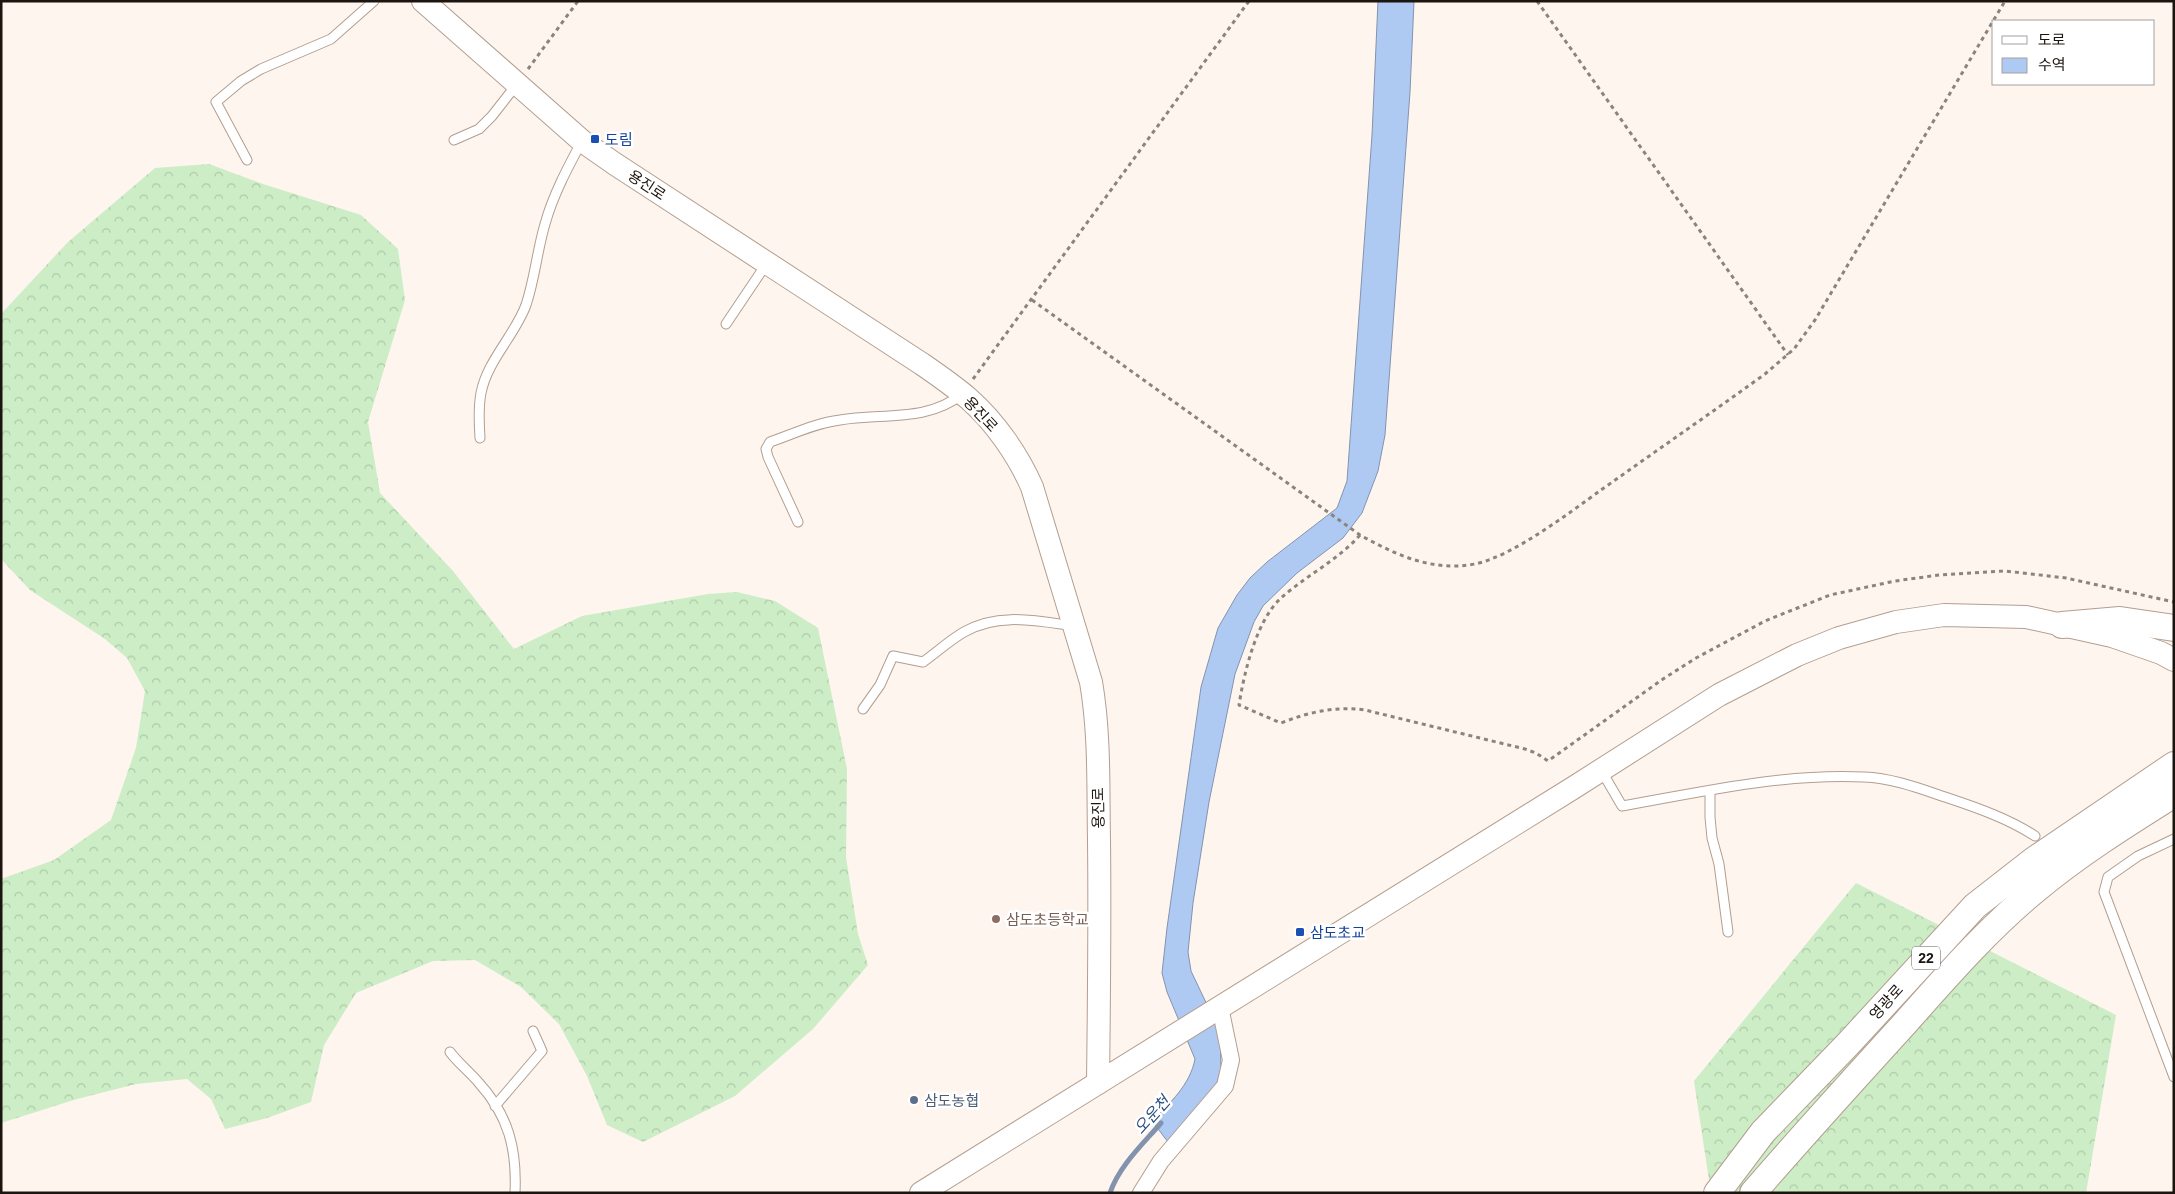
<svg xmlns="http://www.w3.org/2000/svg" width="2175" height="1194" font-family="Arial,'Noto Sans KR',sans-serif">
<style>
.forest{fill:url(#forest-crowns)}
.water{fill:#afcaf2;stroke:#8393ae}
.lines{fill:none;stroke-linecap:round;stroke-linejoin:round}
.stream{stroke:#8393ae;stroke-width:5}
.lane-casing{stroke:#b39e8f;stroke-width:11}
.street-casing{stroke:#b39e8f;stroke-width:18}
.secondary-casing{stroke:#b39e8f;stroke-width:24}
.primary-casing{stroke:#b39e8f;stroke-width:28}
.path{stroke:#8c837d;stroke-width:3;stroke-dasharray:4 4;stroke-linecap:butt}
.lane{stroke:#fff;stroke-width:9}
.street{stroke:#fff;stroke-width:16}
.secondary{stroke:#fff;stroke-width:22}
.primary{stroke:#fff;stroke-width:26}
.transit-dot{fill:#1a4fb4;stroke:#fff;stroke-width:2}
.education-dot{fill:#8d6e63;stroke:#fff;stroke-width:2}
.service-dot{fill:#5c6f8a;stroke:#fff;stroke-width:2}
.labels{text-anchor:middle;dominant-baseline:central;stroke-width:5;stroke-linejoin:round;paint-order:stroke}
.shield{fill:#fff;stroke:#605a57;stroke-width:1}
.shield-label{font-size:14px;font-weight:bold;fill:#1c140f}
.transit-label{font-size:15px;fill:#164399;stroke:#fff;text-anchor:start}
.street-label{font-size:15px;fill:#1c140f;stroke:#fff}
.education-label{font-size:15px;fill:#785e54;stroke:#fff;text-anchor:start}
.service-label{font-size:15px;fill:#4e5e75;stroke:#fff;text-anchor:start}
.water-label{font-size:16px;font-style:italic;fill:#2d4f82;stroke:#fff}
</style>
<defs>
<pattern id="forest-crowns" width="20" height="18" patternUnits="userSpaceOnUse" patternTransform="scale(1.25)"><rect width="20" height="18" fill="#ccedc5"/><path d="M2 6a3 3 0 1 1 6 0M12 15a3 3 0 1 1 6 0" fill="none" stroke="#afcaa8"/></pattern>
</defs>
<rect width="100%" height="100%" fill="#fef5ee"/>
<!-- forest -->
<g class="forest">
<path d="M209 164 263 184 361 215 398 249 405 300 368 422 380 493 453 571 514 649 582 616 708 594 737 592 775 601 818 628 847 769 846 857 858 934 868 965 813 1029 735 1096 643 1142 607 1125 587 1076 559 1024 521 987 475 960 433 961 356 993 324 1045 311 1102 267 1118 225 1129 211 1099 187 1079 136 1084 77 1099 1 1123V879L54 860 111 820 136 748 145 691 127 658 105 639 30 590 1 559V314L68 242 155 168Z"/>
<path d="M1856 883 2116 1015 2086 1193H1711L1694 1081Z"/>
</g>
<!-- water -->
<path class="water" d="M1378 1H1414L1410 92 1385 435 1378 471 1362 513 1343 538 1297 573 1263 606 1254 622 1235 674 1209 802 1193 903 1188 952 1191 971 1220 1032 1221 1069 1216 1086 1168 1142 1152 1121C1170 1103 1190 1085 1195 1059L1167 992 1162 973 1167 928 1201 687 1218 628 1237 595 1250 578 1267 562 1337 508 1347 481 1372 135Z"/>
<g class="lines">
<!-- stream -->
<path class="stream" d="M1110 1193C1119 1166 1143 1144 1161 1123"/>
<defs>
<g id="lane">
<path d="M454 140 479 129 492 116 517 84"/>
<path d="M247 160 216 102 241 81 261 69 331 39 374 1"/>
<path d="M726 324 767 263"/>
<path d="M480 438C479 423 478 408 481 393 487 361 515 335 526 305 535 278 537 251 545 224 553 195 568 167 582 141"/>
<path d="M798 522 768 457 766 449 770 442C793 434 816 423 840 420 882 413 928 422 962 394"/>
<path d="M863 709 880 685 893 656 923 662C937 652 950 640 964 632 998 612 1037 621 1074 626"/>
<path d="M1601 770 1622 806C1702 792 1783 773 1864 777 1893 778 1921 789 1948 798 1978 808 2009 819 2035 836"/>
<path d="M1710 791V817L1712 838 1719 864 1728 932"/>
<path d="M2174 839 2138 856 2108 877 2104 892 2174 1077"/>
<path d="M450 1052C458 1063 470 1072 479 1083 509 1116 517 1150 515 1193"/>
<path d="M495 1106 542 1051 533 1031"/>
</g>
<path id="street" d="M1141 1193 1161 1161 1225 1086 1231 1060 1220 1007"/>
<g id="secondary">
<path d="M423 1 582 141 615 164 922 364C938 375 954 386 969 399 995 422 1018 455 1032 487L1091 682C1100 734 1098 788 1099 841 1100 922 1099 1002 1098 1083"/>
<path d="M921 1193 1573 788 1719 695 1797 655 1839 638 1896 622 1944 615 2026 617 2112 636 2161 653 2174 660"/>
</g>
<g id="primary">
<path d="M2062 625 2120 620 2174 628"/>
<path d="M1717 1193 1763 1132 1848 1044 1975 906 2034 860 2174 765"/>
<path d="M1753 1193C1803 1135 1855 1078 1907 1021 1947 976 1987 930 2034 891 2077 855 2126 824 2174 794"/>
</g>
</defs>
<!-- lane casing -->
<use href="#lane" class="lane-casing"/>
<!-- street casing -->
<use href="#street" class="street-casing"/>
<!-- secondary casing -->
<use href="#secondary" class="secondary-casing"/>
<!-- primary casing -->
<use href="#primary" class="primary-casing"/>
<!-- path -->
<g class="path">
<path d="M1537 1 1788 355"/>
<path d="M528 69 578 1"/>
<path d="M1032 300 1360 535C1396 555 1432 572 1475 564 1513 556 1569 513 1601 490 1656 451 1711 413 1765 374L1794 349 1815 320 2005 1"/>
<path d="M973 379 1249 1"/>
<path d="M1360 535C1337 561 1305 576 1280 599 1256 622 1244 673 1239 705L1281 723C1309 712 1335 706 1365 710L1525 749 1536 753 1548 761 1663 679 1696 658 1765 621 1830 595 1895 581 1939 575 2005 571 2066 578 2174 602"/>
</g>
<!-- lane -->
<use href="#lane" class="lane"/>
<!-- street -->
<use href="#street" class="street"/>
<!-- secondary -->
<use href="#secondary" class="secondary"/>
<!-- primary -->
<use href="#primary" class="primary"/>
</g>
<!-- markers -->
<g class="transit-dot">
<rect x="590" y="134" width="10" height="10" rx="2.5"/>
<rect x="1295" y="927" width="10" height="10" rx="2.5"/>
</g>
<circle class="education-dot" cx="996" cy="919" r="5"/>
<circle class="service-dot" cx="914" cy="1100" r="5"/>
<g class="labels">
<!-- shield labels -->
<rect class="shield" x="1912" y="946.5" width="28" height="23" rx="4"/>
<g class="shield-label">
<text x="1926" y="958">22</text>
</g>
<!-- transit labels -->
<g class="transit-label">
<text x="605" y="139">도림</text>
<text x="1310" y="932">삼도초교</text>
</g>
<!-- street labels -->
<g class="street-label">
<text transform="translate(647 185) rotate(33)">용진로</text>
<text transform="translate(981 414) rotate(47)">용진로</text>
<text transform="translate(1098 808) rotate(-91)">용진로</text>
<text transform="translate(1886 1002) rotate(-48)">영광로</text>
</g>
<!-- education labels -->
<g class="education-label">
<text x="1006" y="919">삼도초등학교</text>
</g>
<!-- service labels -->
<g class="service-label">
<text x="924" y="1100">삼도농협</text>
</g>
<!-- water labels -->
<g class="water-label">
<text transform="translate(1152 1115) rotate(-48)">오운천</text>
</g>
</g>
<!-- border -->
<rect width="2175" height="1194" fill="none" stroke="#1c140f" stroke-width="5"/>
<!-- legend -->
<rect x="1992" y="20" width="162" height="65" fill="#ffffff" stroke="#a4a19f"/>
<rect x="2002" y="36" width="25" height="8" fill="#ffffff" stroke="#a4a19f"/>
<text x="2038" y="45" font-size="15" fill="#1c140f">도로</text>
<rect x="2002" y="58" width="25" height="15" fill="#afcaf2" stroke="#a4a19f"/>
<text x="2038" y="70" font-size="15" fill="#1c140f">수역</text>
</svg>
